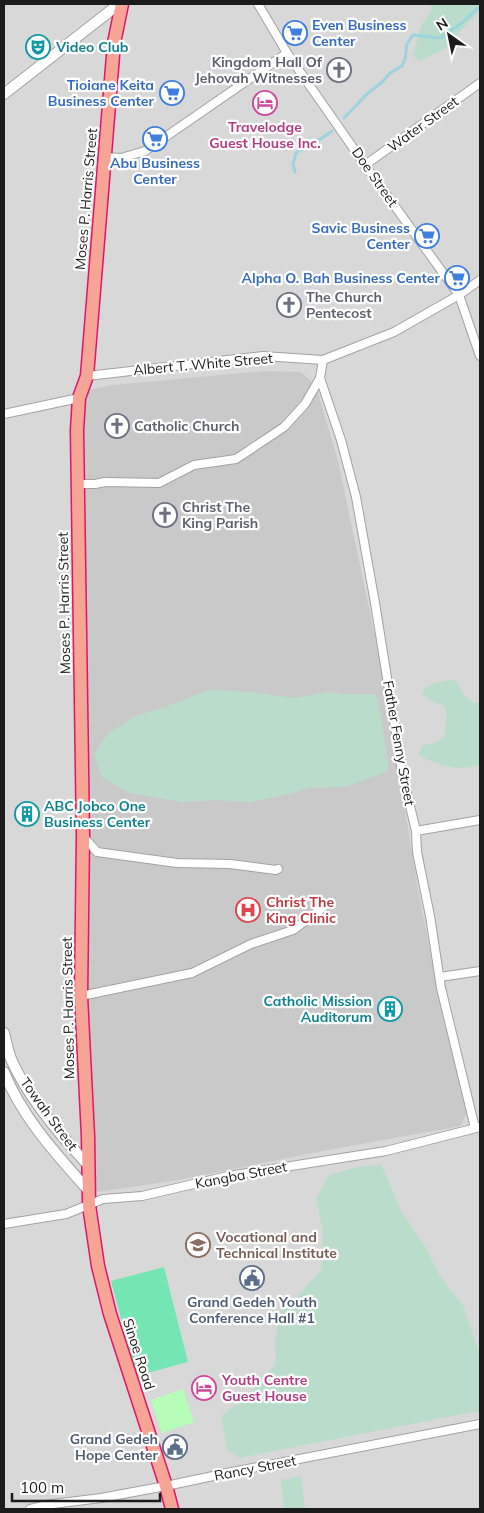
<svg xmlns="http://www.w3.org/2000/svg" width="484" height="1513" font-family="Mulish,sans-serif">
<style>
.residential{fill:#d9d8d8}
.religious{fill:#c9c9c9}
.wetland{fill:#baddcb}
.park{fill:#b6feb7}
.pitch{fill:#75e5b3}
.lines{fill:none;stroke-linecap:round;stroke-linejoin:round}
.stream{stroke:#9bd4e0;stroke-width:3}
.minor-casing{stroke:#a2a2a2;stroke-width:10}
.tertiary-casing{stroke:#a2a2a2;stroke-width:12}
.trunk-casing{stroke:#e31467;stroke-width:15}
.minor{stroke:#fff;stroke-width:8}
.tertiary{stroke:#fff;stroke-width:10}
.trunk{stroke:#f6a496;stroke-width:12}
.labels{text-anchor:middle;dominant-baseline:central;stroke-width:4.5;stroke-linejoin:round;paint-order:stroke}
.shop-label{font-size:14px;font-weight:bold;fill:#366cbe;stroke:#fff;text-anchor:end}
.culture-label{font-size:14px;font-weight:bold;fill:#0d838f;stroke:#fff;text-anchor:start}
.worship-label{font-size:14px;font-weight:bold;fill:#5b616d;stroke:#fff;text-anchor:start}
.street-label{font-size:14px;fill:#1b1b1b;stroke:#fff}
.hotel-label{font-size:14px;font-weight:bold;fill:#b23c85;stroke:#fff}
.health-label{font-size:14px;font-weight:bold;fill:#be3a42;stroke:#fff;text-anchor:start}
.education-label{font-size:14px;font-weight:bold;fill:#785e54;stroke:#fff;text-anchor:start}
.service-label{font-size:14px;font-weight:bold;fill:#4e5e75;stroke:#fff}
</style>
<rect width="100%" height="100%" fill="#eee8df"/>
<!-- residential -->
<rect class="residential" x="4" y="4" width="476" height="1505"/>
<!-- religious -->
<path class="religious" d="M265 371 301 372 316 386 338 461 381 665 418 889 443 1018 467 1111 461 1126 323 1151 178 1180 98 1192 89 1185 77 512 85 390 114 385Z"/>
<!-- wetland -->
<g class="wetland">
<path d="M431 4H480V11L466 25 446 48 419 62 413 55 421 26 431 11Z"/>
<path d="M453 680 457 682C463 692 467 704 480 703V765C456 772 440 766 418 755L422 746 437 742 445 736C444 725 449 716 444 706L432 701 421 694C430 682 438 681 453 680Z"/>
<path d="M208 690 250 692 293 698 328 692 342 694H375L380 711 388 764V771L345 787 309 788 290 794 250 802 215 800 182 802 129 793 102 777 94 754 108 734 135 716 165 707Z"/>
<path d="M381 1164 402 1213 425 1246 440 1276 464 1307 480 1355V1412L468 1413 239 1458 227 1450 221 1416 244 1399 276 1364 275 1340 281 1309 295 1299 321 1270 323 1252 322 1228 316 1199 329 1175 353 1168Z"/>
<path d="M301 1476 305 1509H284L281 1480Z"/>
</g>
<!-- park -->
<path class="park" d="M183 1389 194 1422 162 1433 151 1400Z"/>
<!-- pitch -->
<path class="pitch" d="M164 1267 188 1362 136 1376 111 1281Z"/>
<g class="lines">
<!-- stream -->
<g class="stream">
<path d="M344 118 367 94 382 82 390 73 402 66 405 59 407 44 413 35 440 38 463 22 480 6"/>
<path d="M295 172 293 164 296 153C308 145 321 140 332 131"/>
</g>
<defs>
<g id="minor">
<path d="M258 4 287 53 365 165 459 295 480 356"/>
<path d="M105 157 121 158 145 151 287 53"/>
<path d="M365 165 480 83"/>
<path d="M323 360 320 378 341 440 356 497 375 603 403 777 416 831 417 852 430 916 441 988 475 1128"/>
<path d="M87 376 263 356 323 360 394 332 459 295 480 280"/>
<path d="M4 414 79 398"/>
<path d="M77 484H95L105 482 159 483 194 465 236 459 284 427 305 404 320 378"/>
<path d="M416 831 480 820"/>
<path d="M83 836 97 852 177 863 230 864 276 870 278 869"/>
<path d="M440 977 480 971"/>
<path d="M81 996 192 973 251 944 293 930 329 903"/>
<path d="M4 1224 66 1214 103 1199 142 1196 228 1176 386 1151 480 1127"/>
<path d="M30 1509 45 1505 101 1498 166 1486 232 1472 480 1424"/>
</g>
<g id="tertiary">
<path d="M4 94 119 4"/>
<path d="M4 1033C6 1041 8 1051 11 1059 27 1096 60 1135 88 1165"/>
<path d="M4 1072C22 1117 56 1154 88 1190"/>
</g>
<path id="trunk" d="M122 4 114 43 87 376 79 398 77 430 83 836 81 996 88 1136 89 1205 98 1266 110 1314 166 1486 172 1509"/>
</defs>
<!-- minor casing -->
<use href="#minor" class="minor-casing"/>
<!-- tertiary casing -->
<use href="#tertiary" class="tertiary-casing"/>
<!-- trunk casing -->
<use href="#trunk" class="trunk-casing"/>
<!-- minor -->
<use href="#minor" class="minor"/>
<!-- tertiary -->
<use href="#tertiary" class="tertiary"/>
<!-- trunk -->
<use href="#trunk" class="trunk"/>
</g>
<!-- icons -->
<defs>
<symbol id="supermarket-ring" viewBox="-11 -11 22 22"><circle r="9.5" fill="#fff" stroke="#3f7fe0" stroke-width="1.5"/><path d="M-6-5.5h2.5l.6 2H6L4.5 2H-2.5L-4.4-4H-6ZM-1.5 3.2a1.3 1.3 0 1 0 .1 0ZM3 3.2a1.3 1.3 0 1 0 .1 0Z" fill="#3f7fe0"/></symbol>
<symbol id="theatre-ring" viewBox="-11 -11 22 22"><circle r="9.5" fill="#fff" stroke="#0f9aa8" stroke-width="1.5"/><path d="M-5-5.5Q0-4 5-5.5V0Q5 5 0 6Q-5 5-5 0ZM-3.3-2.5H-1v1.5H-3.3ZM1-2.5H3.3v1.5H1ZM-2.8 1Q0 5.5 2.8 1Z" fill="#0f9aa8"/></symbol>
<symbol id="church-ring" viewBox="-11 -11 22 22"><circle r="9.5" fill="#fff" stroke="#6b7280" stroke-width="1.5"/><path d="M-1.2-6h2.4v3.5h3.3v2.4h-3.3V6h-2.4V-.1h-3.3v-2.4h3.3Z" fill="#6b7280"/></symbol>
<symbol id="hotel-ring" viewBox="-11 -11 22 22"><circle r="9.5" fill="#fff" stroke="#d1479c" stroke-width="1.5"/><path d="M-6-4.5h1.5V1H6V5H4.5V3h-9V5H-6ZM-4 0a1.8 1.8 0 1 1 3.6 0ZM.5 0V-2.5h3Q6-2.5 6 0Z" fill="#d1479c"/></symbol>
<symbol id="building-ring" viewBox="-11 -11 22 22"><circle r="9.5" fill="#fff" stroke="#0f9aa8" stroke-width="1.5"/><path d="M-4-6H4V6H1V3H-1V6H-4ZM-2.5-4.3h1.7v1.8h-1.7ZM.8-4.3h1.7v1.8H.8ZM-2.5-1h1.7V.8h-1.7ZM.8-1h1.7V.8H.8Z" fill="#0f9aa8"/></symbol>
<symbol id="hospital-ring" viewBox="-11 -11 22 22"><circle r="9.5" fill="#fff" stroke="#e0444e" stroke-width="1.5"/><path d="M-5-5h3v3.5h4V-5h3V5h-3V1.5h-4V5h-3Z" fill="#e0444e"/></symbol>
<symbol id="university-ring" viewBox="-11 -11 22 22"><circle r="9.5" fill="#fff" stroke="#8d6e63" stroke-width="1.5"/><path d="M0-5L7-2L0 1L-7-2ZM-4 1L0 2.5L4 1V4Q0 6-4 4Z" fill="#8d6e63"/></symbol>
<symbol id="civic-ring" viewBox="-11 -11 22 22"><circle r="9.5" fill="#fff" stroke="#5c6f8a" stroke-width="1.5"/><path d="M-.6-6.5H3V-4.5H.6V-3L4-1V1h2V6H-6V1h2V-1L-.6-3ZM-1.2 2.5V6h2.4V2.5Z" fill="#5c6f8a"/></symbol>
</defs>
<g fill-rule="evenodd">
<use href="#supermarket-ring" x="281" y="19" width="28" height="28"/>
<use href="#theatre-ring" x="24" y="33" width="28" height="28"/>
<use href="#church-ring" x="325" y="56" width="28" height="28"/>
<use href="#supermarket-ring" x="158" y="79" width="28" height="28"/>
<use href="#hotel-ring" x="251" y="89" width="28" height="28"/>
<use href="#supermarket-ring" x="141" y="125" width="28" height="28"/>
<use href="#supermarket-ring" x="413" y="222" width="28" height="28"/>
<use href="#supermarket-ring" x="443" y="264" width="28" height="28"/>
<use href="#church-ring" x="275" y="291" width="28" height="28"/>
<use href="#church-ring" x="103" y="412" width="28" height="28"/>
<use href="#church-ring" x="151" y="501" width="28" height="28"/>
<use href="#building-ring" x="13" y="800" width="28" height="28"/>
<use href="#hospital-ring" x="234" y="896" width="28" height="28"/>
<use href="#building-ring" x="376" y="995" width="28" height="28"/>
<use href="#university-ring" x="184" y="1231" width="28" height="28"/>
<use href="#civic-ring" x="238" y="1264" width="28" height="28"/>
<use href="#hotel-ring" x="190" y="1374" width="28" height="28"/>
<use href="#civic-ring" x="161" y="1433" width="28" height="28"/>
</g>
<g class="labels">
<!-- shop labels -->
<g class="shop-label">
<text x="312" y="25" text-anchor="start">Even Business<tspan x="312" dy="16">Center</tspan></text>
<text x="154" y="85">Tioiane Keita<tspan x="154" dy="16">Business Center</tspan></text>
<text x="155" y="163" text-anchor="middle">Abu Business<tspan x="155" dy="16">Center</tspan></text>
<text x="410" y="228">Savic Business<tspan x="410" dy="16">Center</tspan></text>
<text x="440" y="278">Alpha O. Bah Business Center</text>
</g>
<!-- culture labels -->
<g class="culture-label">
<text x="56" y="47">Video Club</text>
<text x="44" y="806">ABC Jobco One<tspan x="44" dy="16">Business Center</tspan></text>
<text x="372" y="1001" text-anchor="end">Catholic Mission<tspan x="372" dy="16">Auditorum</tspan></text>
</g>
<!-- worship labels -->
<g class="worship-label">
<text x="322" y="62" text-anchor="end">Kingdom Hall Of<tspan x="322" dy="16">Jehovah Witnesses</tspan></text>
<text x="306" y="297">The Church<tspan x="306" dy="16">Pentecost</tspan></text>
<text x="134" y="426">Catholic Church</text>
<text x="182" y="507">Christ The<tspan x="182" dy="16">King Parish</tspan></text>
</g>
<!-- street labels -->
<g class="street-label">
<text transform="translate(423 124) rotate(-36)">Water Street</text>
<text transform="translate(375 177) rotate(55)">Doe Street</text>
<text transform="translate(86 199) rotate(-85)">Moses P. Harris Street</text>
<text transform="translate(203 364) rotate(-5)">Albert T. White Street</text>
<text transform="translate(64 603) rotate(-91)">Moses P. Harris Street</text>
<text transform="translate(399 743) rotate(80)">Father Fenny Street</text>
<text transform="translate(68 1008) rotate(-91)">Moses P. Harris Street</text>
<text transform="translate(49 1114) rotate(54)">Towah Street</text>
<text transform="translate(241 1175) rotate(-11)">Kangba Street</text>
<text transform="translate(139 1354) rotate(72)">Sinoe Road</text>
<text transform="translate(255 1468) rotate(-11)">Rancy Street</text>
</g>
<!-- hotel labels -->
<g class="hotel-label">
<text x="265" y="127">Travelodge<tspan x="265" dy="16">Guest House Inc.</tspan></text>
<text x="222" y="1380" text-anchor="start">Youth Centre<tspan x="222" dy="16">Guest House</tspan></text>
</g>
<!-- health labels -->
<g class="health-label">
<text x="266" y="902">Christ The<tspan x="266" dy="16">King Clinic</tspan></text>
</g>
<!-- education labels -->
<g class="education-label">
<text x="216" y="1237">Vocational and<tspan x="216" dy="16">Technical Institute</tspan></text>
</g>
<!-- service labels -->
<g class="service-label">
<text x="252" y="1302">Grand Gedeh Youth<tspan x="252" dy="16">Conference Hall #1</tspan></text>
<text x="158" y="1439" text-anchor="end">Grand Gedeh<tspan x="158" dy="16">Hope Center</tspan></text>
</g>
</g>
<!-- border -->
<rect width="484" height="1513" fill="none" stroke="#1b1b1b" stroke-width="10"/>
<!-- north arrow -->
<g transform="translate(449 35) rotate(327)" stroke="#ffffff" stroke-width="4" paint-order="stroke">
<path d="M0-4L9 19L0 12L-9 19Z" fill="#1b1b1b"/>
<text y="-8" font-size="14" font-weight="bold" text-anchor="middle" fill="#1b1b1b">N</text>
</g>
<!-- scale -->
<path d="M12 1493v8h148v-8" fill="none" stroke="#1b1b1b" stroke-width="2.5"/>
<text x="20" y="1493" font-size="15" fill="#1b1b1b" stroke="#ffffff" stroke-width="4" paint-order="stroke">100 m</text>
</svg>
